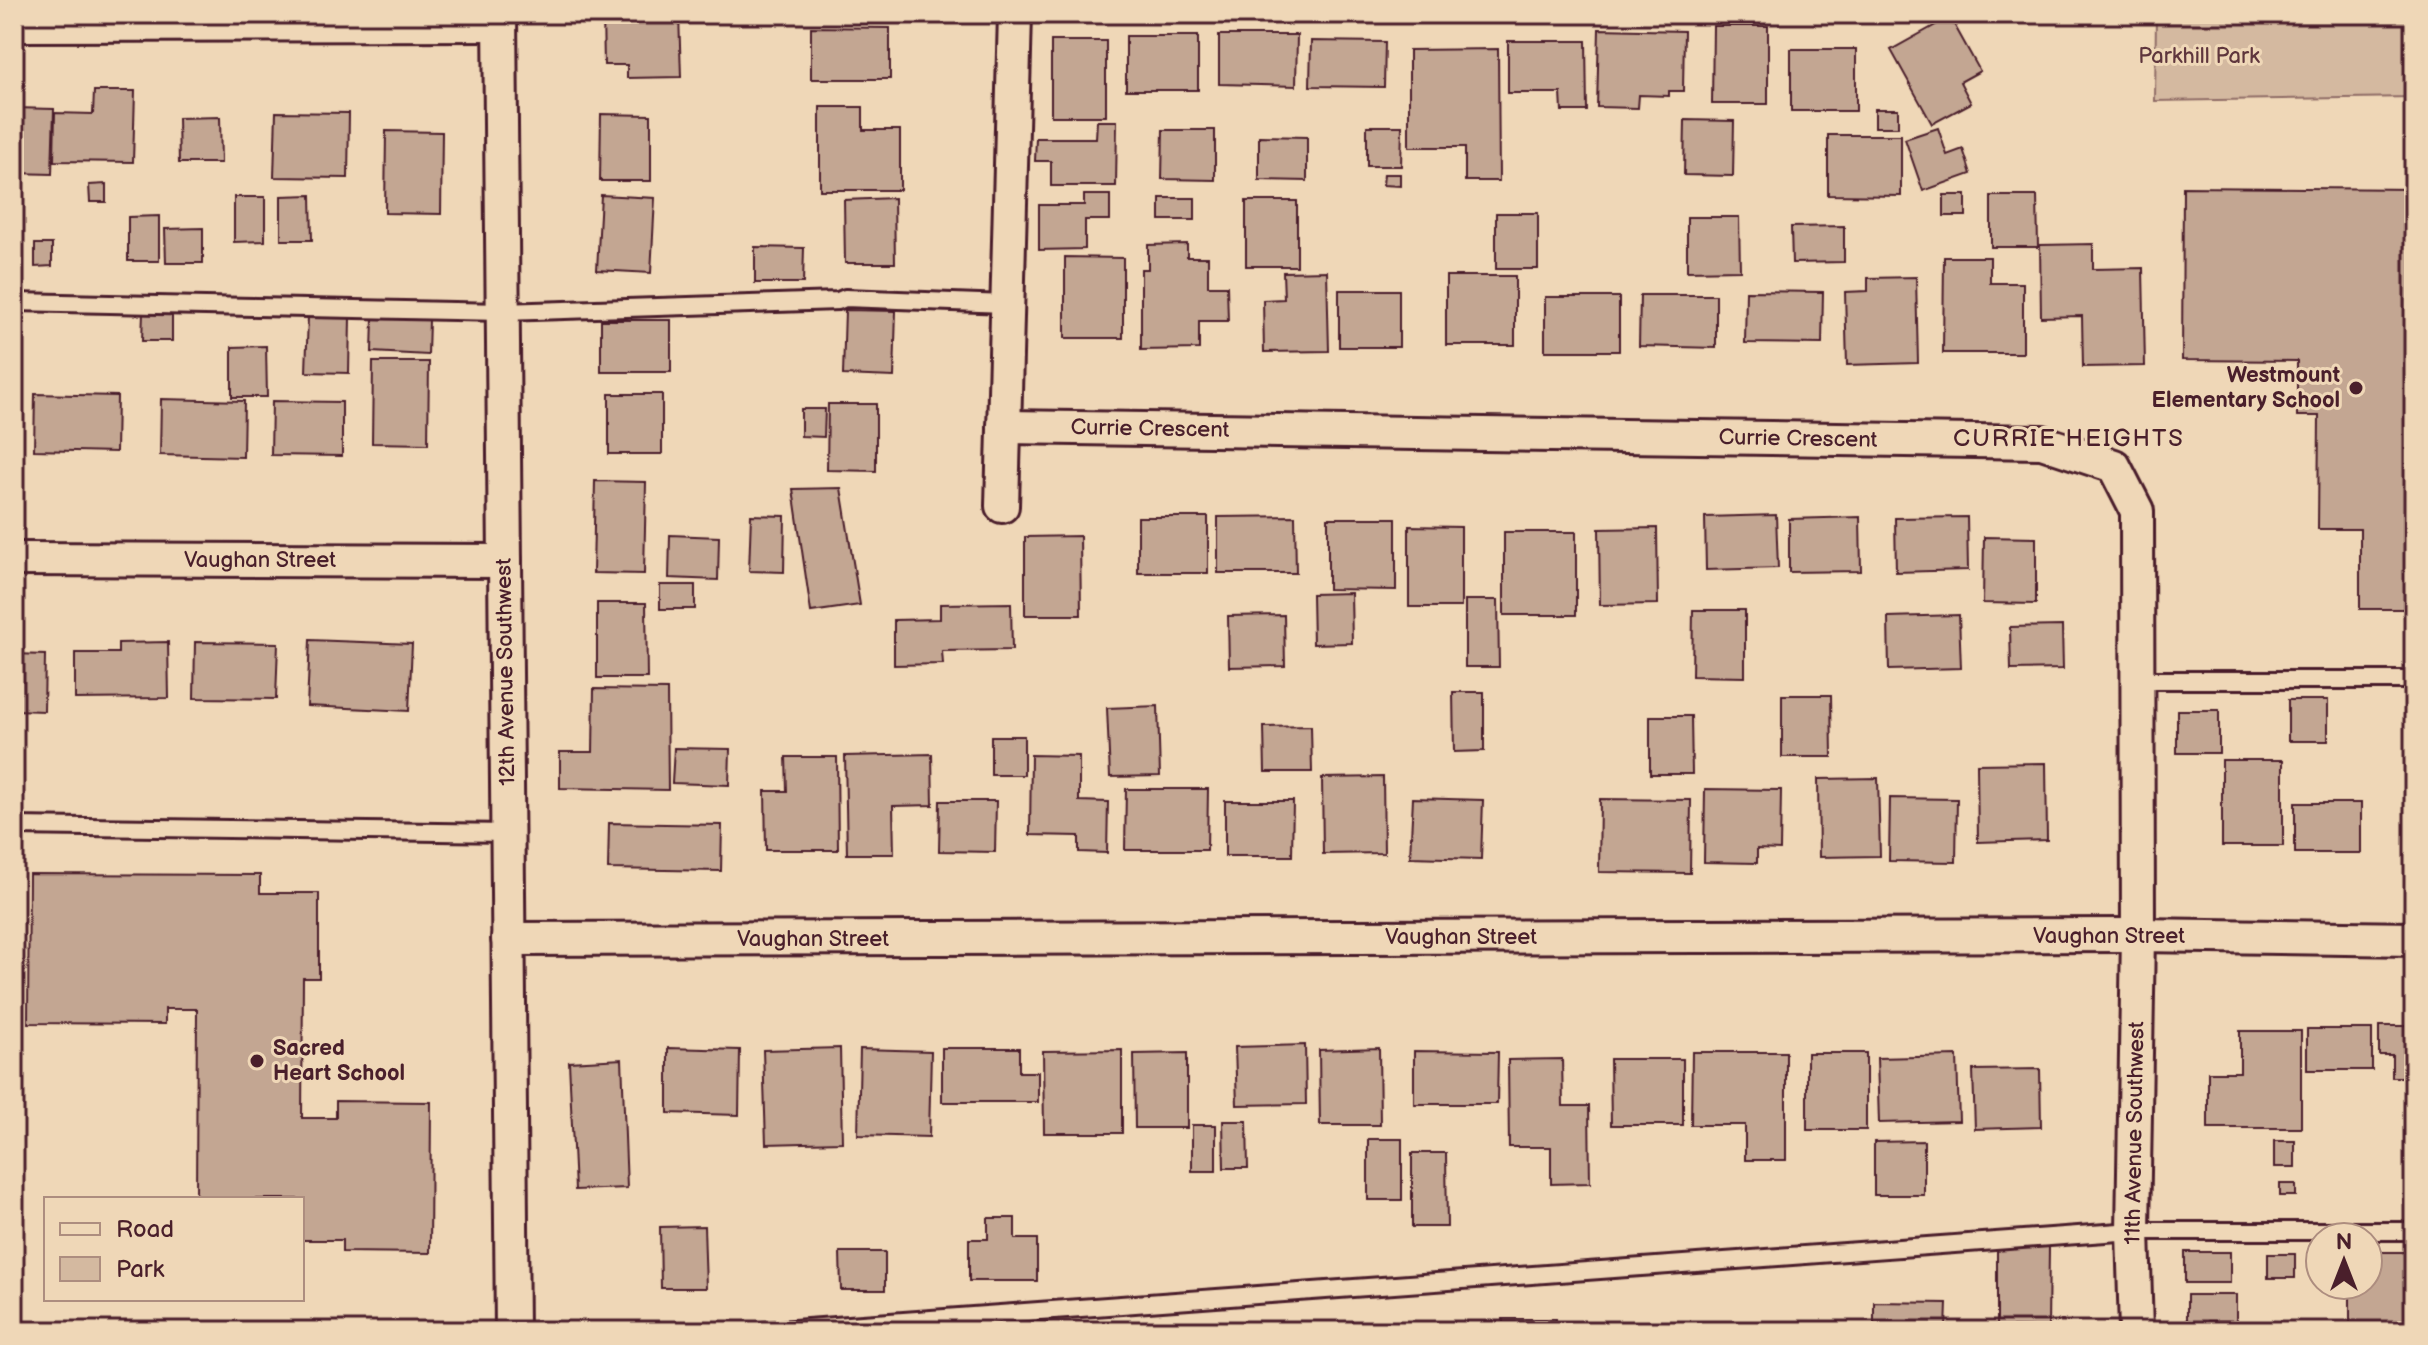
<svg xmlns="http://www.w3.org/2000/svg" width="2428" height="1345" font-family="'Balsamiq Sans',sans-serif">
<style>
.green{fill:#d4b9a0;stroke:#8f6c66;stroke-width:2}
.building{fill:#c3a692;stroke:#4a1f2b;stroke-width:2}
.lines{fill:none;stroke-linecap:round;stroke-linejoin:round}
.lane-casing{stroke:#4a1f2b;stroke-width:22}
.street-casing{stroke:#4a1f2b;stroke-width:38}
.lane{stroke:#efd7b7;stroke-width:16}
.street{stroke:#efd7b7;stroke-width:32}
.poi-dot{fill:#4a1f2b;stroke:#efd7b7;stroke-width:3}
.labels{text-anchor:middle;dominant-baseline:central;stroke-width:6;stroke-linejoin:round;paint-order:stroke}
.park-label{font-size:22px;fill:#5f363d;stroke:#efd7b7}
.poi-label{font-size:22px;font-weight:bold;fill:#4a1f2b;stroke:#efd7b7;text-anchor:end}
.street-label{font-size:22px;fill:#4a1f2b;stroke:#efd7b7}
.neighbourhood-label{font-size:24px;letter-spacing:2px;fill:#4a1f2b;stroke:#efd7b7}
</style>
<rect width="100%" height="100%" fill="#efd7b7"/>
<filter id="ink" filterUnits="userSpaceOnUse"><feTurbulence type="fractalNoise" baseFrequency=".0125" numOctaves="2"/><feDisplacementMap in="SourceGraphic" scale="16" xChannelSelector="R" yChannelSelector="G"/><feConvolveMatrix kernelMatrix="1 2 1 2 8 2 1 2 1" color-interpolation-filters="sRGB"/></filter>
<g filter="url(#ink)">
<!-- green -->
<path class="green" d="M2156 14H2414V97L2155 101Z"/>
<!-- building -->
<g class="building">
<path d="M603 14H679L681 77 627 78V65H604Z"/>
<path d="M1950 17 1980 71 1960 82 1971 103 1932 124 1891 50Z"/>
<path d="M1713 26H1768V104H1712Z"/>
<path d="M811 27 890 28V79H811Z"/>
<path d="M1599 29 1684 31 1683 91H1669V96L1639 95 1638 108 1597 107Z"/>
<path d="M1219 35H1297L1296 86 1219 84Z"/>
<rect x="1126" y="36" width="72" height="54"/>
<rect x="1051" y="41" width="55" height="75"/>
<path d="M1311 41 1385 42 1384 87 1310 86Z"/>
<path d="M1508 41H1586L1587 111H1562L1561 93H1508Z"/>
<path d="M1498 49 1499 181H1465V147H1409V50Z"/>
<rect x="1791" y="49" width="65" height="62"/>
<path d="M94 91H135L133 162 54 161 55 113 93 114Z"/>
<path d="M820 107H863V130H900V190H820Z"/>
<path d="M14 108 54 109 52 174 14 173Z"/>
<rect x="1875" y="109" width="23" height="18"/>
<path d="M276 112 349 113 348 178 274 177Z"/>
<path d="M601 114 651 115V181H600Z"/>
<path d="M220 117 221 163H179L178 118Z"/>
<path d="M1685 120 1734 121 1733 176 1684 175Z"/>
<path d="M1097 121H1117L1116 186H1051V161H1035L1036 138H1096Z"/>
<path d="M1367 126H1402L1401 166H1367Z"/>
<path d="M1938 128 1947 155 1963 149 1971 174 1923 191 1905 139Z"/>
<path d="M1163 130H1215V180L1162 179Z"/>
<path d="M386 131 442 132 441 214 385 213Z"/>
<path d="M1828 135H1901V196L1828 195Z"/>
<path d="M1259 136 1307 137V181L1259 180Z"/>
<path d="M1384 174H1400V186L1383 185Z"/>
<path d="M106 184V202H90L89 185Z"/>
<path d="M2183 187 2414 189V609H2360V529H2318L2319 416H2297V361L2182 360Z"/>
<path d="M311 195 312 240H281V196Z"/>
<path d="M601 195 655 198 651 273 597 270Z"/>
<path d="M1084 195H1110V220H1085V249L1039 250V205H1084Z"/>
<rect x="1944" y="195" width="22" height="21"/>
<path d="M1991 196H2037L2038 247H1991Z"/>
<path d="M234 197H265V241L234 242Z"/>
<path d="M894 198 895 263H845L844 200Z"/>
<rect x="1160" y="198" width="35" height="22"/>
<rect x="1246" y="201" width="51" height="65"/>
<rect x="1496" y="213" width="42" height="56"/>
<path d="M159 216V261H128V217Z"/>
<path d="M1687 217H1739L1740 270 1687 271Z"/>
<path d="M1844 226V262L1792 263 1791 227Z"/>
<path d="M203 228V263H166L165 229Z"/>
<path d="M35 244H52V266L35 267Z"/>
<path d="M1187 244V257H1208V286H1227L1228 321H1199V349L1141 350V269H1148V245Z"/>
<path d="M2093 244V269L2143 268 2145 366 2083 367 2082 316 2041 317 2040 245Z"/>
<path d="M755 247 804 248 803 283H755Z"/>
<path d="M1065 257 1123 258V338H1065Z"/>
<path d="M1944 257H1990V283H2023V353H1943Z"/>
<path d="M1327 271 1329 351 1264 352 1263 300 1284 299 1283 272Z"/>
<rect x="1446" y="276" width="69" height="69"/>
<path d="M1916 277 1918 363 1847 365 1845 292 1868 291V278Z"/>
<rect x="1339" y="290" width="60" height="57"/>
<path d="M1746 291 1823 292 1822 344 1745 343Z"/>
<path d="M1640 295H1716V348L1639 346Z"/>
<rect x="1545" y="297" width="74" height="54"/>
<path d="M845 310 896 311 894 377 843 375Z"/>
<path d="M143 312H172V341H142Z"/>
<path d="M308 316 350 317 349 373 306 372Z"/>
<path d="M373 318 429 320 428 355 372 352Z"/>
<rect x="601" y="320" width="70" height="52"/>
<path d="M266 346 267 397H232V347Z"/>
<path d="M373 362H429L428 444 372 443Z"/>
<path d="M35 394 117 396 116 452 34 450Z"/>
<rect x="609" y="394" width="53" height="60"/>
<path d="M161 399 244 401 243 457 160 455Z"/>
<path d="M272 401 342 402V456L271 455Z"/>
<path d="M828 404H876V471L827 470Z"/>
<path d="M801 409H825L824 437 801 436Z"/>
<path d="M595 481 646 482 644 574 593 573Z"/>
<path d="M841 488 860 605 811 612 793 489Z"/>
<path d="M751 515 785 516 784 572 749 571Z"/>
<path d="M1776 515 1778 568 1706 570 1705 517Z"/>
<path d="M1295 516 1296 573H1218V517Z"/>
<rect x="1138" y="517" width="70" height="56"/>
<path d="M1860 517 1861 571 1789 572V519Z"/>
<path d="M1967 517 1968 570 1896 572 1895 518Z"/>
<path d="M1328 518H1396V590L1328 589Z"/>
<path d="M1409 526 1461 527V607H1409Z"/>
<path d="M1657 528 1658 604 1600 605 1599 529Z"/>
<rect x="1504" y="532" width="72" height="83"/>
<path d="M670 535 719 537 718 580 669 578Z"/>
<path d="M1080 536 1081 615H1025V537Z"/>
<path d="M1984 537 2036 538V604L1983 603Z"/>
<rect x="660" y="585" width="35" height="24"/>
<path d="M1351 593 1352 643 1313 644 1312 594Z"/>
<path d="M1465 600H1498L1499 667H1465Z"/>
<path d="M597 603H646L647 678H597Z"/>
<path d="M1011 603 1012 650 942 651 943 664 894 665V620L940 619V604Z"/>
<path d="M1693 610H1745V677L1692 676Z"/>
<path d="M1284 615 1285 666 1229 667 1228 616Z"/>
<path d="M1959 615 1961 668 1889 670 1888 617Z"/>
<path d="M2062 626 2063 669 2011 670 2010 627Z"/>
<path d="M310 640 412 644 409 711 307 706Z"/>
<path d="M168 642 169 698 75 699V653H118V643Z"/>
<path d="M195 642 278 643 276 699 194 698Z"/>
<path d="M14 654 45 655 44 711 14 710Z"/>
<path d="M594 689 667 690 668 790 560 788V752H593Z"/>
<path d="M1453 692H1484V751L1454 752Z"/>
<path d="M1782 695H1831L1832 757H1782Z"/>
<rect x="2288" y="700" width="40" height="41"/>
<path d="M1158 706 1160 776 1110 777 1107 708Z"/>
<rect x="2177" y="710" width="42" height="43"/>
<path d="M1650 716H1691L1692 774H1650Z"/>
<path d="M1311 726 1312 772H1265L1264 727Z"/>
<rect x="991" y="736" width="33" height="39"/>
<path d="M674 748 730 749 729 785 672 783Z"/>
<path d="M932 754 933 805 893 806 894 854H847L845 756Z"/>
<path d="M1031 755 1079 756V801L1108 802 1107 853 1079 852V836L1030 835Z"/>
<path d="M786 757H837L838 850H766L765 791H787Z"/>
<rect x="2222" y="760" width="61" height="86"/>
<path d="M2046 763 2047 840 1978 842 1977 764Z"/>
<path d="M1383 777 1384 853 1323 854 1322 778Z"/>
<path d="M1878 778 1880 856 1819 857 1818 779Z"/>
<path d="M1126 789H1208L1207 850H1125Z"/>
<path d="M1705 789 1781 790 1780 850 1757 849V863L1704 862Z"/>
<path d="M1413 798 1483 800 1481 859 1410 857Z"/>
<path d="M1890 798 1957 799 1956 862 1889 861Z"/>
<path d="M1600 799 1691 800 1690 873 1599 872Z"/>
<path d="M940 801H996L995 852 939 851Z"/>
<path d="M1225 801H1293L1292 856H1225Z"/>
<rect x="2295" y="803" width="66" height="50"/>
<path d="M609 823 722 825 721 871 608 869Z"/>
<path d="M29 874 260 875V893H319V978H303L302 1118H336V1101L431 1102 430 1253 342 1252V1240H302V1199H196L197 1009H165V1024L28 1023Z"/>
<path d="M2379 1026H2414V1077H2392V1055H2379Z"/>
<rect x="2307" y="1029" width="65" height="41"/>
<path d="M2240 1031H2301V1128H2208V1072H2240Z"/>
<path d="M1305 1045 1306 1104 1237 1105 1235 1047Z"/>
<path d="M668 1048 740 1050 739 1115 668 1113Z"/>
<path d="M840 1048 842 1142 766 1144 763 1050Z"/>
<path d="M942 1048H1019V1072H1038V1102H942Z"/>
<path d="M1379 1048 1380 1125H1320L1319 1050Z"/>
<path d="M860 1049 931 1051 929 1137 858 1135Z"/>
<path d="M1122 1050V1133H1044L1043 1051Z"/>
<path d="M1414 1051 1498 1052 1497 1104H1414Z"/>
<path d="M1692 1052H1786V1160H1745V1125H1691Z"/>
<path d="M1187 1053V1128H1135L1134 1054Z"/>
<rect x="1807" y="1053" width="59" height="77"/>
<path d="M1957 1056 1959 1121 1879 1123 1877 1058Z"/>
<path d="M622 1059 627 1188 575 1190 569 1062Z"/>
<path d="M1562 1059 1563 1106H1589L1590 1183 1551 1184V1147H1509L1508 1060Z"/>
<path d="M1610 1059H1683V1125H1611Z"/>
<path d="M2040 1069 2041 1127 1975 1129 1973 1070Z"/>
<path d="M1223 1121H1247L1248 1168H1224Z"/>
<rect x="1192" y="1125" width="24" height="46"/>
<rect x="1368" y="1139" width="34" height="61"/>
<path d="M1924 1141V1195H1874V1142Z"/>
<rect x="2274" y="1141" width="21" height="26"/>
<path d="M1412 1153H1446L1447 1227H1412Z"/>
<rect x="2280" y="1184" width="16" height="12"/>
<path d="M988 1218H1015V1239H1037V1281H969V1239H988Z"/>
<path d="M704 1226 706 1288H661L660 1227Z"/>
<path d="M1997 1246 2049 1247 2048 1328 1997 1327Z"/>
<path d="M840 1252H885V1290H841Z"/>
<rect x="2185" y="1252" width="45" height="31"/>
<path d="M2368 1252H2409V1331H2350V1285H2368Z"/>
<rect x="2268" y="1254" width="27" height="24"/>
<path d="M2187 1295H2236V1321H2209V1330H2187Z"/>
<path d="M1874 1302 1947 1303 1946 1331H1874Z"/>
<rect x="1503" y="1319" width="53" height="12"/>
</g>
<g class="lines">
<defs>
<g id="lane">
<path d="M14 302 503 312 838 301 845 298 1006 304"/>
<path d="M2139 680H2414"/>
<path d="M14 826 508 833"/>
<path d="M766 1331 2133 1231H2414"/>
</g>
<g id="street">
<path d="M500 14 512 1331"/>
<path d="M14 25 500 24"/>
<path d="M1004 427 2042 442 2114 466 2137 511 2138 935 2133 1231 2136 1331"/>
<path d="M1002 506 1015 14"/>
<path d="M14 559 505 561"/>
<path d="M508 939 2138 935 2414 939"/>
</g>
</defs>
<!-- lane casing -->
<use href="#lane" class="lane-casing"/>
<!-- street casing -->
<use href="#street" class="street-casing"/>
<!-- lane -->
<use href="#lane" class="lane"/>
<!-- street -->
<use href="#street" class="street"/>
</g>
</g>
<!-- markers -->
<g class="poi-dot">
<circle cx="2356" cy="388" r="8"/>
<circle cx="257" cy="1061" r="8"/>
</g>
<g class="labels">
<!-- park labels -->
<g class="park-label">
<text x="2199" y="56">Parkhill Park</text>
</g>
<!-- poi labels -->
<g class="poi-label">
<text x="2340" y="375">Westmount<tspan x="2340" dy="25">Elementary School</tspan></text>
<text x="273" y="1048" text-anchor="start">Sacred<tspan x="273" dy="25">Heart School</tspan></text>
</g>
<!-- street labels -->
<g class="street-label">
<text transform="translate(1150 429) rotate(1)">Currie Crescent</text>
<text transform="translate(1798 439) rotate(1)">Currie Crescent</text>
<text x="260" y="560">Vaughan Street</text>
<text transform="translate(506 672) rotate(-91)">12th Avenue Southwest</text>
<text x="2109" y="936">Vaughan Street</text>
<text x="1461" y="937">Vaughan Street</text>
<text x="813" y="939">Vaughan Street</text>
<text transform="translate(2135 1133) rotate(-89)">11th Avenue Southwest</text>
</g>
<!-- neighbourhood labels -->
<g class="neighbourhood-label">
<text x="2069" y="438">CURRIE HEIGHTS</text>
</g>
</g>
<!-- margin -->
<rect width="2428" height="1345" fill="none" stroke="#efd7b7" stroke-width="48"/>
<rect x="24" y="24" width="2380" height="1297" fill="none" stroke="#4a1f2b" stroke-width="3" filter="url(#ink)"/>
<!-- legend -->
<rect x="44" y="1197" width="260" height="104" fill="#efd7b7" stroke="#ad8d7f" stroke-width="2"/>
<rect x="60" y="1223" width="40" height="12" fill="#efd7b7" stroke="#ad8d7f" stroke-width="2"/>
<text x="116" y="1237" font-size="24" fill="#4a1f2b">Road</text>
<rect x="60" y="1257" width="40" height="24" fill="#d4b9a0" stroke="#ad8d7f" stroke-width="2"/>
<text x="116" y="1277" font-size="24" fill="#4a1f2b">Park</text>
<!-- north arrow -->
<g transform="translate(2344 1261)"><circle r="38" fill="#efd7b7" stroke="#ad8d7f" stroke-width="2"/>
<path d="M0-6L14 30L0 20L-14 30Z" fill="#4a1f2b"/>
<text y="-12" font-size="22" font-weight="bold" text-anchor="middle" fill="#4a1f2b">N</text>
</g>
</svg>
